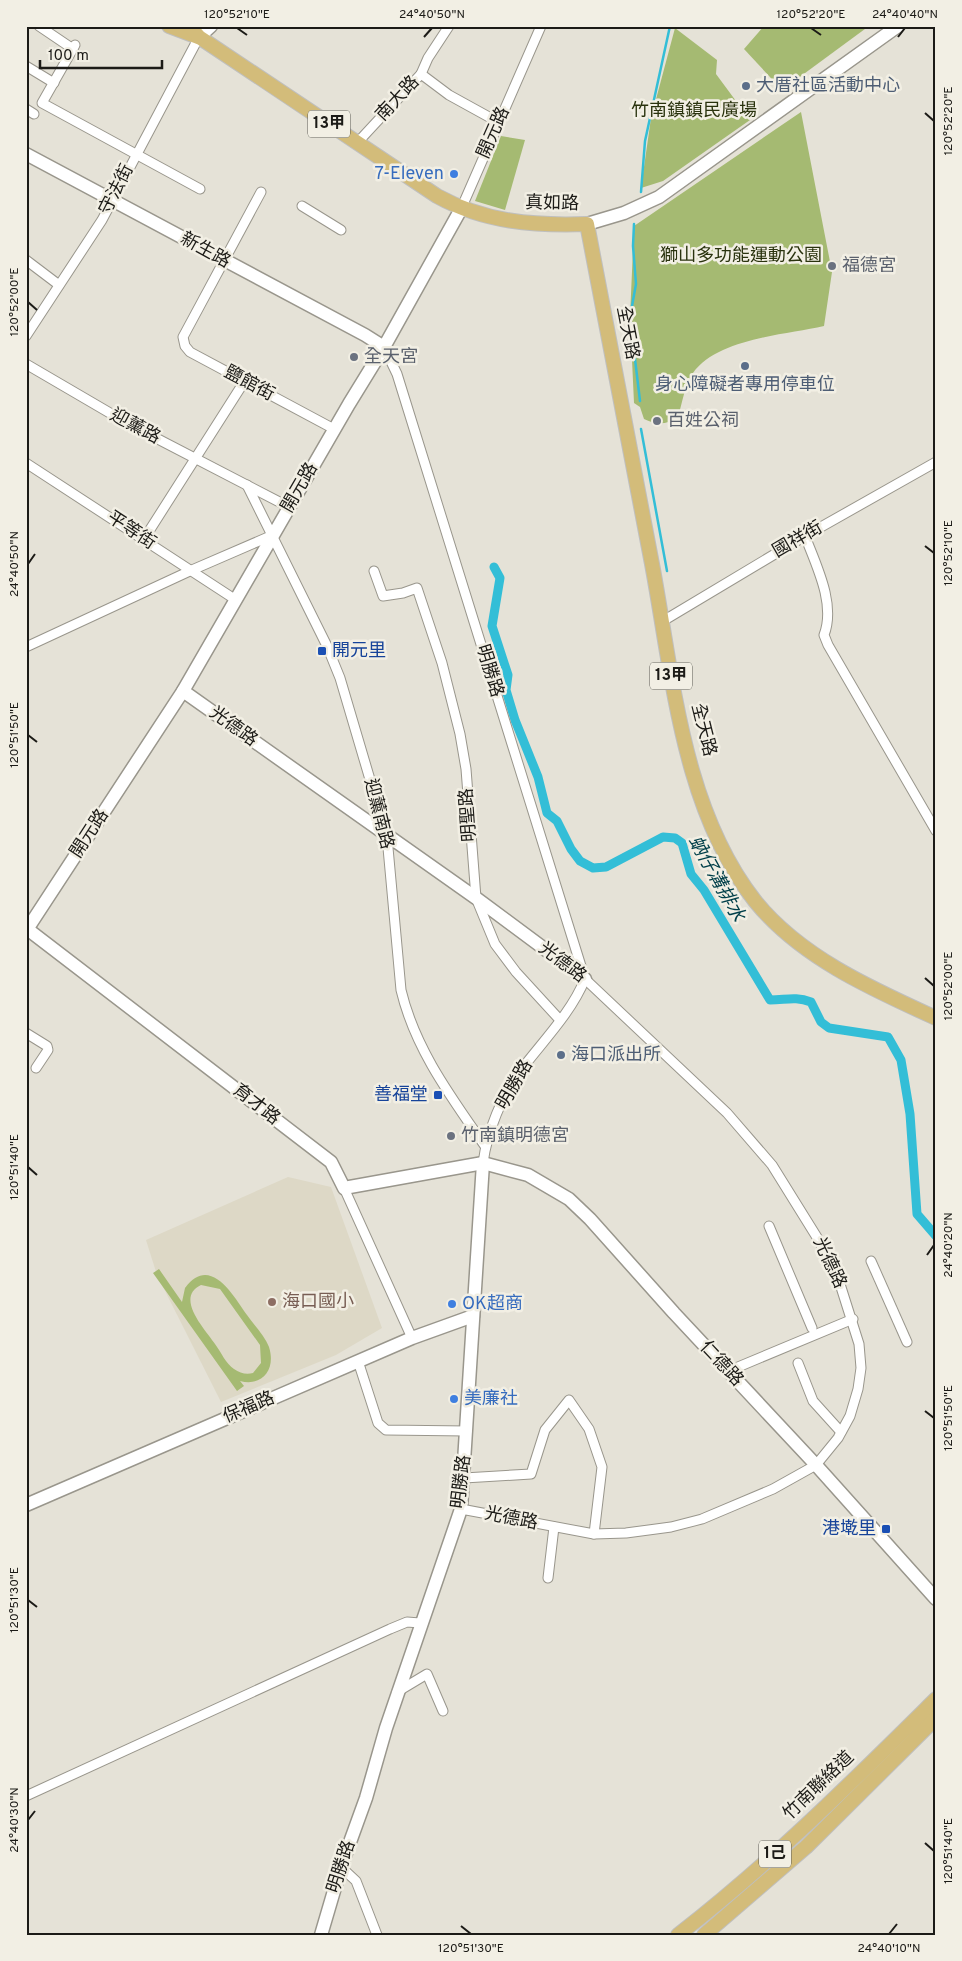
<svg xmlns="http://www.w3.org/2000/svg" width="962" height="1961" font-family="Overpass,'Noto Sans TC',sans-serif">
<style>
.built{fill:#ddd8c6}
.green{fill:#a5ba72;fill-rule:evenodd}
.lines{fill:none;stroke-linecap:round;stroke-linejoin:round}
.stream{stroke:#33bed7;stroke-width:2.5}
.canal{stroke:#33bed7;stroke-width:9}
.street-casing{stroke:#99968c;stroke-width:11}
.secondary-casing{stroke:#99968c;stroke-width:15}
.primary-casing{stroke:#bfbfbe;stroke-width:16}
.street{stroke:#fff;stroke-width:9}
.secondary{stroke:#fff;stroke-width:12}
.primary{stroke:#d3bc7a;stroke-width:14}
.ticks{fill:none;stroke:#1c1b17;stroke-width:2}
.service-dot{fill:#5c6f8a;stroke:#f2efe4;stroke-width:2}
.shop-dot{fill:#3f7fe0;stroke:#f2efe4;stroke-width:2}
.worship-dot{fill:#6b7280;stroke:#f2efe4;stroke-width:2}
.transit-dot{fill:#1a4fb4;stroke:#f2efe4;stroke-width:2}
.education-dot{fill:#8d6e63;stroke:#f2efe4;stroke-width:2}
.labels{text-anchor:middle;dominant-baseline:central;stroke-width:5;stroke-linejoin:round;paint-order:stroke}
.shield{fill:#f2efe4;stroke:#5c5b54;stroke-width:1}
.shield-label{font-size:16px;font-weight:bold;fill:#1c1b17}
.service-label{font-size:18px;fill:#4e5e75;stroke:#f2efe4;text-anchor:start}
.street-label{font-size:18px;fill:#1c1b17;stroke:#f2efe4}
.park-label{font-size:18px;fill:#2a330e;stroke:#f2efe4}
.shop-label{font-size:18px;fill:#366cbe;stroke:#f2efe4;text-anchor:start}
.worship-label{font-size:18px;fill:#5b616d;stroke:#f2efe4;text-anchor:start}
.transit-label{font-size:18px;fill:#164399;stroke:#f2efe4;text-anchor:end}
.education-label{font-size:18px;fill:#785e54;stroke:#f2efe4;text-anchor:start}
.water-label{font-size:19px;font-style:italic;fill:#003f49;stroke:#f2efe4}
.neatline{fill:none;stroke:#1c1b17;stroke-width:2}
.ticks-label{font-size:12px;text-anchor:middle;fill:#1c1b17}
</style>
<rect width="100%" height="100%" fill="#e5e2d7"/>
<!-- built -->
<path class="built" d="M288 1177 331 1187 382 1328 336 1355 221 1402 157 1275 146 1240Z"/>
<!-- green -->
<g class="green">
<path d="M764 26H869L782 90 744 49Z"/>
<path d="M675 28 717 60 716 74 750 120 663 181 641 188 651 118Z"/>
<path d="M801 112 832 272 824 326C785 335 718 338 693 373 685 384 682 404 678 417 667 425 656 425 644 419L640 407 634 403 630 317 634 226Z"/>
<path d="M501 136 525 140 505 210 475 201Z"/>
<path d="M159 1269 182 1302 185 1288C210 1254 233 1295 247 1315 254 1325 265 1336 269 1347 276 1369 263 1387 240 1381L244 1386 237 1391 153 1273ZM201 1285 220 1289 260 1345 261 1363 253 1373C246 1375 240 1373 234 1369 226 1364 221 1352 215 1344 206 1330 174 1298 201 1285Z"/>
</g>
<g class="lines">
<!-- stream -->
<g class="stream">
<path d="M641 192 645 141 670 26"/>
<path d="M634 224 633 246 636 284 630 317 640 401"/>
<path d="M641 429 667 571"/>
</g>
<!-- canal -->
<path class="canal" d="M494 567 500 578 492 626 508 675 506 690 515 720 538 777 547 813 557 821 571 849 580 861 593 868 606 867 663 837 675 838 682 843 691 874 704 890 770 1000C786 1000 795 996 811 1002L821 1022 829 1028 888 1037 901 1060 910 1114 917 1214 936 1236"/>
<defs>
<g id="street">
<path d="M39 26 73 49"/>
<path d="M75 45 42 103 200 189"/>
<path d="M26 66 54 83"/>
<path d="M421 74 449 95 498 122"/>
<path d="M26 109 34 114"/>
<path d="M357 143 421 74 428 58 449 26"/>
<path d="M261 192 183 337 185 346 190 352 334 429"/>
<path d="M302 206 341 230"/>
<path d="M461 209 541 26"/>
<path d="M26 260 59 285"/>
<path d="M26 336 102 220 199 37"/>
<path d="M384 347 397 374 585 979C571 1013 543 1041 521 1070 502 1095 487 1132 483 1163"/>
<path d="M26 364 127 423 289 507"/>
<path d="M26 463 236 600"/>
<path d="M247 485 327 646 340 678 387 837 401 990C415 1049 451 1097 485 1146"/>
<path d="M805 536C816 565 836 604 824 635L828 645 936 831"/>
<path d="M144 539 244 382"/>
<path d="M374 571 383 596 403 593 417 588 442 663 460 734 466 769 476 898 495 944 516 972 560 1020"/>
<path d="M663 621 805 536 936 462"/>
<path d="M26 647 192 570 273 535"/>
<path d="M26 1033 47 1046 48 1050 36 1068"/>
<path d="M344 1188 412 1338"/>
<path d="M769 1226 812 1328"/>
<path d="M871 1261 907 1342"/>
<path d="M358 1361 378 1423 386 1430 467 1431"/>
<path d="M798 1363 813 1401 841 1432"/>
<path d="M731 1374 738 1367 853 1319"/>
<path d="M464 1478 531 1474 545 1430 569 1400 589 1429 602 1467 594 1534"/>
<path d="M461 1509 594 1534 626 1533 671 1527 702 1519 773 1489 816 1465 838 1438 850 1416 858 1389 861 1368 859 1344 840 1284 818 1239 772 1165 727 1113 585 979"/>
<path d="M548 1578 554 1527"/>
<path d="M397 1692 427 1674 443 1711"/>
<path d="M26 1796 390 1629 407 1622 420 1623"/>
<path d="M341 1867 356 1881 377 1935"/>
</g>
<g id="secondary">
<path d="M199 37 211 26"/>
<path d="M26 154 365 335 384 347"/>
<path d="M587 224 624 213 659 197 898 26"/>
<path d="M183 691 476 898 585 979"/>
<path d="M26 928 331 1162 344 1188 483 1163 528 1175 569 1199 590 1219 674 1313 816 1465 936 1599"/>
<path d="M26 931 183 691 349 404 384 347 461 209"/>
<path d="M26 1505 412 1338 473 1316"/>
<path d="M321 1935 341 1867 366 1798 386 1728 461 1509 483 1163"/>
</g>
<g id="primary">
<path d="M169 26 198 37"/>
<path d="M189 26 199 37 437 196C484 222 534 226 587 224 609 337 630 451 652 564 673 676 682 808 755 901 800 957 872 989 936 1018"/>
<path d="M678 1935C771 1863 853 1781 936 1699"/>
<path d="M704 1935 806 1847 936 1718"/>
</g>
</defs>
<!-- street casing -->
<use href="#street" class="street-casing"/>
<!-- secondary casing -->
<use href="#secondary" class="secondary-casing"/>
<!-- primary casing -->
<use href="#primary" class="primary-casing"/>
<!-- street -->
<use href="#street" class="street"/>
<!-- secondary -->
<use href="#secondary" class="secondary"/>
<!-- primary -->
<use href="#primary" class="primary"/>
</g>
<!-- ticks -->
<path class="ticks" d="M237 28 247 35M811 28 821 35M424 37 432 28M898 37 905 28M925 113 934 121M28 302 37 310M925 546 934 553M28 564 35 554M28 735 37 742M925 978 934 986M28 1167 37 1175M927 1255 934 1245M925 1411 934 1418M28 1600 37 1607M28 1820 35 1811M925 1843 934 1851M461 1926 471 1934M889 1934 897 1924"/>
<!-- markers -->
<g class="service-dot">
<circle cx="746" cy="86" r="5"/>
<circle cx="745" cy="366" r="5"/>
<circle cx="561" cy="1055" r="5"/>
</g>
<g class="shop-dot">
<circle cx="454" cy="174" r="5"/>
<circle cx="452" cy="1304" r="5"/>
<circle cx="454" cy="1399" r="5"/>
</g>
<g class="worship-dot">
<circle cx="832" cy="266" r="5"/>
<circle cx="354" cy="357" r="5"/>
<circle cx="657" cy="421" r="5"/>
<circle cx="451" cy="1136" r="5"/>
</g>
<g class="transit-dot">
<rect x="317" y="646" width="10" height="10" rx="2.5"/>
<rect x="433" y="1090" width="10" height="10" rx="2.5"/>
<rect x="881" y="1524" width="10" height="10" rx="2.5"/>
</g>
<circle class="education-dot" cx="272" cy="1302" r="5"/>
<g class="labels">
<!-- shield labels -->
<g class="shield">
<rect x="308" y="110.5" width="42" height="27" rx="4"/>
<rect x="650" y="662.5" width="42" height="27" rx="4"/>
<rect x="759" y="1840.5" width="32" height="27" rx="4"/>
</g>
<g class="shield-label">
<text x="329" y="124">13甲</text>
<text x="671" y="676">13甲</text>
<text x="775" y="1854">1己</text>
</g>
<!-- service labels -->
<g class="service-label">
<text x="756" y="86">大厝社區活動中心</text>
<text x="745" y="385" text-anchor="middle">身心障礙者專用停車位</text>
<text x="571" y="1055">海口派出所</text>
</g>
<!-- street labels -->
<g class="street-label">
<text transform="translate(398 99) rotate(-47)">南大路</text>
<text transform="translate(494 133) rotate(-66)">開元路</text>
<text transform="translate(117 190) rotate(-63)">守法街</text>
<text transform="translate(552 204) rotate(1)">真如路</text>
<text transform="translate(205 251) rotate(29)">新生路</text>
<text transform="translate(627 333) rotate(79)">全天路</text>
<text transform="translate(249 384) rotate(28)">鹽館街</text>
<text transform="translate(135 427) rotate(28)">迎薰路</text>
<text transform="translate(300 488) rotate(-60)">開元路</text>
<text transform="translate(131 531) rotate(33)">平等街</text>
<text transform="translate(798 540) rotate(-30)">國祥街</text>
<text transform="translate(489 671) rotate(73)">明勝路</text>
<text transform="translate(233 727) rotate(36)">光德路</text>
<text transform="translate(703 730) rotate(76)">全天路</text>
<text transform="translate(378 814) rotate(76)">迎薰南路</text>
<text transform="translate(469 815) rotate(-94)">明聖路</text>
<text transform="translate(90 834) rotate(-57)">開元路</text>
<text transform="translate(562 963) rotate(37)">光德路</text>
<text transform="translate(515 1085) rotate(-60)">明勝路</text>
<text transform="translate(256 1105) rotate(38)">育才路</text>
<text transform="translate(829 1263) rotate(65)">光德路</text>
<text transform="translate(721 1364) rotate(47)">仁德路</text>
<text transform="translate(249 1408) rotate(-23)">保福路</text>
<text transform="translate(462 1482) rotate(-83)">明勝路</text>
<text transform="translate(511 1519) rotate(11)">光德路</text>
<text transform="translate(819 1786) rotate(-44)">竹南聯絡道</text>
<text transform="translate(342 1867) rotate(-72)">明勝路</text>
</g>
<!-- park labels -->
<g class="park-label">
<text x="694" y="111">竹南鎮鎮民廣場</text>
<text x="741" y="256">獅山多功能運動公園</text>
</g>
<!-- shop labels -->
<g class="shop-label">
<text x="444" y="174" text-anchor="end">7-Eleven</text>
<text x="462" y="1304">OK超商</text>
<text x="464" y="1399">美廉社</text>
</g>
<!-- worship labels -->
<g class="worship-label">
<text x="842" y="266">福德宮</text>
<text x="364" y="357">全天宮</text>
<text x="667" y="421">百姓公祠</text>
<text x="461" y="1136">竹南鎮明德宮</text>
</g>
<!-- transit labels -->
<g class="transit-label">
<text x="332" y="651" text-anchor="start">開元里</text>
<text x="428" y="1095">善福堂</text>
<text x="876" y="1529">港墘里</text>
</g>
<!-- education labels -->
<g class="education-label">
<text x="282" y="1302">海口國小</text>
</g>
<!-- water labels -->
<g class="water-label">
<text transform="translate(716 879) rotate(61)">蚋仔溝排水</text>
</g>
</g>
<!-- border -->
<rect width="962" height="1961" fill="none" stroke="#f2efe4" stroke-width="55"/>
<!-- scale -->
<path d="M40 60v8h122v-8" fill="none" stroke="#1c1b17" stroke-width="2.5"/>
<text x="48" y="60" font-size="15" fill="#1c1b17" stroke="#f2efe4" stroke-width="4" paint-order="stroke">100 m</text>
<rect x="28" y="28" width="906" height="1906" class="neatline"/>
<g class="ticks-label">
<text x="237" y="18">120°52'10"E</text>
<text x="432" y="18">24°40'50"N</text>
<text x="811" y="18">120°52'20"E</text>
<text x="905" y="18">24°40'40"N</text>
<text transform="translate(948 121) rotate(-90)" y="4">120°52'20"E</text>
<text transform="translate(14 302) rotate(-90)" y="4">120°52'00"E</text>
<text transform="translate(948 553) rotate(-90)" y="4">120°52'10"E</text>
<text transform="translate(14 564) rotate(-90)" y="4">24°40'50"N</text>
<text transform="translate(14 735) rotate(-90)" y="4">120°51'50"E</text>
<text transform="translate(948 986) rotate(-90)" y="4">120°52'00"E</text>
<text transform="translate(14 1167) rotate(-90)" y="4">120°51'40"E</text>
<text transform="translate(948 1245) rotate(-90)" y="4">24°40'20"N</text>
<text transform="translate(948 1418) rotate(-90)" y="4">120°51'50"E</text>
<text transform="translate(14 1600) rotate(-90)" y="4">120°51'30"E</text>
<text transform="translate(14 1820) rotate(-90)" y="4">24°40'30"N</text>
<text transform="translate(948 1851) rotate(-90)" y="4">120°51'40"E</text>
<text x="471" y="1952">120°51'30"E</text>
<text x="889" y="1952">24°40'10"N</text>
</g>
</svg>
